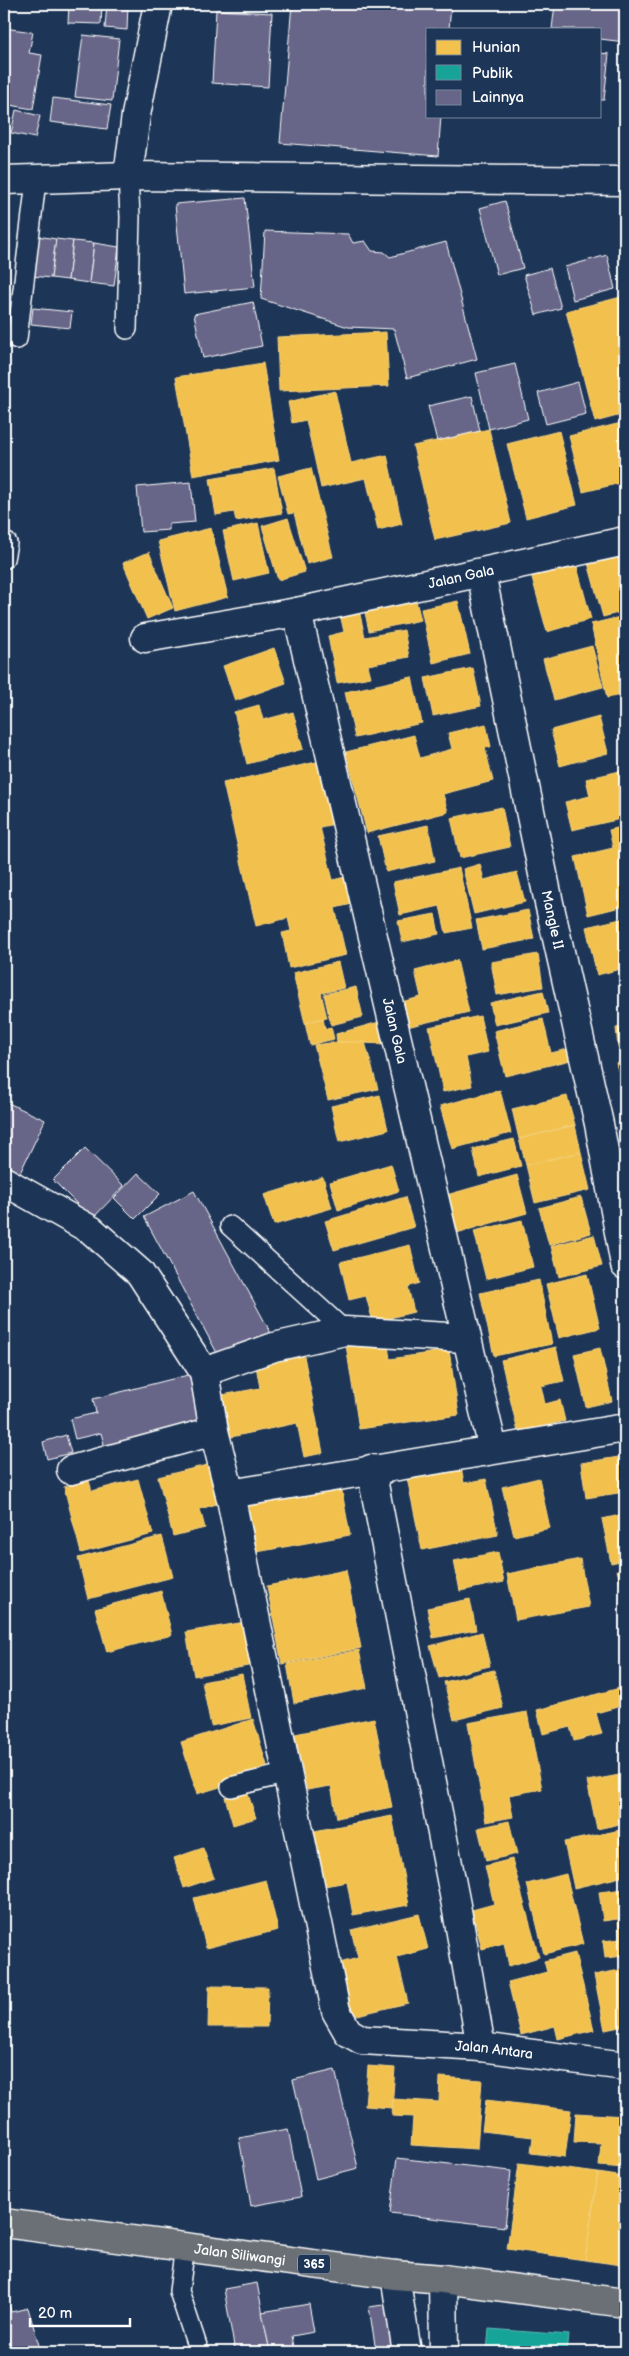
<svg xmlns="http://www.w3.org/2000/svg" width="629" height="2356" font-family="'Balsamiq Sans',sans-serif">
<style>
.homes{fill:#f2c14e;stroke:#f6d483}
.public{fill:#17a398;stroke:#5dbfb7}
.building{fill:#676688;stroke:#fff}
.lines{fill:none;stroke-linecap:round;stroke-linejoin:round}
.service-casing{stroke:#fff;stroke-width:22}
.minor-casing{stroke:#fff;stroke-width:31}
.secondary-casing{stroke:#fff;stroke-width:31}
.primary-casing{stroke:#fff;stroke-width:31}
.service{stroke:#1d3557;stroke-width:19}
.minor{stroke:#1d3557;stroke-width:28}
.secondary{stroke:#1d3557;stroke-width:28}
.primary{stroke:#6b6f75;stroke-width:28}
.labels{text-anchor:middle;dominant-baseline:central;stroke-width:5;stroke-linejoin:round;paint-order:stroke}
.shield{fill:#1d3557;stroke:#bbc2cd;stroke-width:1}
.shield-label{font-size:12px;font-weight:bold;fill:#fff}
.street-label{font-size:14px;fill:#fff;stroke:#1d3557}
</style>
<rect width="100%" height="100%" fill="#1d3557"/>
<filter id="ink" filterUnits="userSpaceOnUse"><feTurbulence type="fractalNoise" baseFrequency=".02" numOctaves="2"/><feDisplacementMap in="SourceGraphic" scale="10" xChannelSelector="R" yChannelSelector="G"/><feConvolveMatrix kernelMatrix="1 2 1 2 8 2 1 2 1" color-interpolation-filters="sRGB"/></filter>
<g filter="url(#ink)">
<!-- homes -->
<g class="homes">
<path d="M625 296V414L595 422 566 311Z"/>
<path d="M386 332 389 386 279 391 277 337Z"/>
<path d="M263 363 279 460 193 476 176 377Z"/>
<path d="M335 391 351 463 387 455 402 524 378 530 366 478 321 488 306 420 292 423 288 402Z"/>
<path d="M625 422V482L583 492 569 436Z"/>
<path d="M489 429 511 523 435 540 413 446Z"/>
<path d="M559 431 577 505 526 518 507 444Z"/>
<path d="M274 468 282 513 236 521 234 512 216 515 210 479Z"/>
<path d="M311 468 333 557 307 564 294 513 288 514 278 476Z"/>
<path d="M288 518 305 572 278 580 262 526Z"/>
<path d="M258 523 269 573 234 581 223 531Z"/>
<path d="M211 528 228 597 175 611 158 541Z"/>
<path d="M149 552 173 608 147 619 123 563Z"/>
<path d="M625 553V611L603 617 588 563Z"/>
<path d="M576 563 591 619 547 632 531 574Z"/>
<path d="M415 597 421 620 369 631 364 608Z"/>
<path d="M458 601 470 654 433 663 421 609Z"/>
<path d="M359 610 365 637 404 630 409 657 368 665 371 677 337 683 328 636 344 632 340 614Z"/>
<path d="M620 617 625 638V694L607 698 591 624Z"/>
<path d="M592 646 603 687 554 700 543 659Z"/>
<path d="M274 648 286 683 235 701 223 666Z"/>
<path d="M473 668 481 706 433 716 425 678Z"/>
<path d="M412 677 422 723 355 738 345 692Z"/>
<path d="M259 705 263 720 293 712 303 749 247 764 234 712Z"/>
<path d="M625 709V743L618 710Z"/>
<path d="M599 717 608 753 560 766 551 730Z"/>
<path d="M486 724 491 747 485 748 493 781 443 794 448 812 367 833 346 752 414 735 420 758 452 749 448 733Z"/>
<path d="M325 760 340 823 320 827 333 880 345 877 352 904 335 908 346 955 289 968 282 933 291 931 288 918 256 926 223 783Z"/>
<path d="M624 770 625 818 572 830 565 802 590 796 586 779Z"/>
<path d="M502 807 510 847 460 858 451 818Z"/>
<path d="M428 825 435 861 386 872 378 836Z"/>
<path d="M625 826V906L588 915 575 857 613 848 609 830Z"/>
<path d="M480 864 484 880 517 872 525 902 474 914 463 869Z"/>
<path d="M459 868 472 928 446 933 440 906 400 915 393 882Z"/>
<path d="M528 910 534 939 482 949 476 920Z"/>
<path d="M435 914 439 934 402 942 398 921Z"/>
<path d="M625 918V968L597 975 586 927Z"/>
<path d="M538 954 543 987 497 995 491 962Z"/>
<path d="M457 960 469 1012 407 1027 401 1002 421 997 415 971Z"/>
<path d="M338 962 344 988 321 993 327 1018 305 1023 293 973Z"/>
<path d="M625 980V1006L620 981Z"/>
<path d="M356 987 363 1017 331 1025 324 994Z"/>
<path d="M543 991 548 1013 495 1025 490 1003Z"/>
<path d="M480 1016 488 1052 466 1057 472 1086 443 1092 429 1027Z"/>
<path d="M323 1018 325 1029 331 1027 334 1039 310 1045 305 1023Z"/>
<path d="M543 1019 551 1053 572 1048 575 1059 505 1076 494 1031Z"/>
<path d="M379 1022 385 1044 337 1042 336 1034Z"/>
<path d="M625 1027V1046L618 1047 616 1028Z"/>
<path d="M337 1042H365L378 1089 328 1100 314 1045Z"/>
<path d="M625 1060V1097L616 1063Z"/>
<path d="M500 1090 511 1133 452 1149 440 1106Z"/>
<path d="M380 1095 388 1130 339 1142 331 1106Z"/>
<path d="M567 1096 575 1125 519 1139 512 1109Z"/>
<path d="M575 1125 581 1152 526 1165 519 1139Z"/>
<path d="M514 1139 521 1166 479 1177 473 1149Z"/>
<path d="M581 1152 590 1190 535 1203 526 1165Z"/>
<path d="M391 1164 399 1191 338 1210 330 1182Z"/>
<path d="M517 1175 527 1213 453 1234 443 1196Z"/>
<path d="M323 1177 332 1208 274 1225 264 1195Z"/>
<path d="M405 1197 414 1227 334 1250 325 1221Z"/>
<path d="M581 1197 591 1233 549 1245 539 1208Z"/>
<path d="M522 1220 533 1267 486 1279 474 1231Z"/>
<path d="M594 1235 602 1266 559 1277 551 1246Z"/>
<path d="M410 1245 419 1283 408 1287 414 1312 373 1322 366 1296 349 1300 340 1262Z"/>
<path d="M587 1274 600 1328 559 1338 546 1284Z"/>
<path d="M539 1280 552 1344 494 1356 480 1293Z"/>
<path d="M387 1339 390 1359 449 1350 459 1415 359 1429 346 1345Z"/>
<path d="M556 1347 564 1381 541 1386 545 1404 560 1400 565 1421 518 1432 501 1360Z"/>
<path d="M600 1348 612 1401 586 1407 574 1354Z"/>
<path d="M304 1356 323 1453 304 1457 297 1423 231 1437 222 1395 260 1388 256 1366Z"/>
<path d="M625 1456V1492L586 1498 581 1463Z"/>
<path d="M211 1464 220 1503 200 1509 205 1528 173 1536 158 1477Z"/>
<path d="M461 1467 464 1483 486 1479 498 1535 422 1550 407 1478Z"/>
<path d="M539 1478 550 1528 514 1536 502 1487Z"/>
<path d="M138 1479 153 1534 81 1553 64 1487 89 1481 92 1491Z"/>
<path d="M341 1486 350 1535 257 1552 248 1503Z"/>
<path d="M625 1514V1560L611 1563 602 1519Z"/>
<path d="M162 1536 173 1577 88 1599 78 1558Z"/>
<path d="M498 1552 504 1582 460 1591 454 1561Z"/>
<path d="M580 1559 589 1607 516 1620 507 1574Z"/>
<path d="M625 1568V1593H623L617 1570Z"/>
<path d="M346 1570 361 1648 282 1664 267 1586Z"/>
<path d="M161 1591 172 1635 107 1652 95 1609Z"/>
<path d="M470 1599 476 1630 433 1638 427 1608Z"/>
<path d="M251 1621 259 1664 194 1676 186 1632Z"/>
<path d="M482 1632 490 1666 439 1678 430 1646Z"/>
<path d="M359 1650 367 1688 294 1703 287 1664Z"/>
<path d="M494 1670 503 1708 454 1720 444 1682Z"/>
<path d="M242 1674 251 1718 211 1726 202 1682Z"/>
<path d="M620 1688 625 1705 596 1713 602 1734 574 1741 570 1727 543 1734 537 1710Z"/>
<path d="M527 1712 542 1789 509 1795 513 1817 486 1822 468 1723Z"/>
<path d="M374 1718 392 1807 337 1818 331 1786 307 1790 295 1734Z"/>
<path d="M253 1719 269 1772 197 1794 181 1742Z"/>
<path d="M625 1774V1823L597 1829 587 1781Z"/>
<path d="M247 1791 256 1818 233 1825 225 1797Z"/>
<path d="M392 1816 409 1905 353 1915 347 1882 319 1887 309 1832Z"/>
<path d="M509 1821 517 1854 486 1861 478 1828Z"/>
<path d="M625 1829V1876L574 1888 564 1842Z"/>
<path d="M203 1848 214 1878 184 1888 174 1858Z"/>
<path d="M512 1859 539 1957 509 1966 504 1943 482 1949 472 1910 494 1904 485 1866Z"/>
<path d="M566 1874 583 1944 544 1954 527 1884Z"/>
<path d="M266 1880 278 1930 206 1948 194 1898Z"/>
<path d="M625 1889V1956L605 1958 603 1941 620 1939 618 1919 603 1921 599 1892Z"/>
<path d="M419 1914 428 1949 397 1957 408 2003 349 2017 336 1964 358 1958 351 1930Z"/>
<path d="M575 1953 594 2030 558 2039 555 2026 521 2035 508 1982 547 1972 544 1961Z"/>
<path d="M625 1969V2026L605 2030 594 1975Z"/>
<path d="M209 1986 268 1987 267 2027H208Z"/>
<path d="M368 2066 395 2068 392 2108 365 2106Z"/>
<path d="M440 2077 482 2080 477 2149 411 2145 413 2117 392 2116 393 2099 439 2102Z"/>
<path d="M486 2100 571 2110 565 2157 531 2153 533 2137 482 2131Z"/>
<path d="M576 2113 625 2116V2168L599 2166 601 2143 574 2142Z"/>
<path d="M519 2163 598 2173 585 2260 507 2249Z"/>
<path d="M598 2173 625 2177V2243L622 2265 585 2260Z"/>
</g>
<!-- public -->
<path class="public" d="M489 2329 569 2335 567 2352H487Z"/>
<!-- building -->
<g class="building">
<path d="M69 4H102L101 24 68 23Z"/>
<path d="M107 4H128L127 30 105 28Z"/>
<path d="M292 4H451L449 29H428V116H441L438 156 280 143Z"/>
<path d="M555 4H625V42L600 39V29H552Z"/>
<path d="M216 10 272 13 268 87 212 83Z"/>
<path d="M4 28 33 32 29 53 42 55 33 109 4 104Z"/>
<path d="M83 35 119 39 112 101 75 97Z"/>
<path d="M600 53 609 54 604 100H600Z"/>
<path d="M53 98 111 105 107 129 50 122Z"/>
<path d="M16 110 40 116 35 138 11 133Z"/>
<path d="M245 198 255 287 184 294 175 204Z"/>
<path d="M505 201 523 268 497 275 480 208Z"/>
<path d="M265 231 348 234 353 243 365 241 372 251 384 252 390 257 446 242 477 359 407 378 394 329 348 327 261 299Z"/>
<path d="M37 236 56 239 51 278 32 276Z"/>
<path d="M56 239 73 241 68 280 51 278Z"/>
<path d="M73 241 94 243 89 283 68 280Z"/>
<path d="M94 243 119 247 114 286 89 283Z"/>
<path d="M607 255 615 289 573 300 565 267Z"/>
<path d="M550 268 561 308 536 315 524 275Z"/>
<path d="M253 302 262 346 203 358 194 314Z"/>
<path d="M33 308 72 312 70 328 31 324Z"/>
<path d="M515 364 528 419 489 429 476 373Z"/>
<path d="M578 382 586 414 546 424 538 393Z"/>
<path d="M472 396 480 431 437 441 428 406Z"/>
<path d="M191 482 195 522 169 524V530L141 532 137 487Z"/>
<path d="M4 1101 45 1120 20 1173 4 1166Z"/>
<path d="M85 1148 124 1186 92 1219 53 1180Z"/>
<path d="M138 1173 160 1194 135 1219 114 1198Z"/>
<path d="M194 1191 273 1337 223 1364 144 1217Z"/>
<path d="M196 1373 208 1423 105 1448 101 1433 75 1439 70 1419 96 1413 93 1399Z"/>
<path d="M66 1435 71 1453 47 1459 43 1442Z"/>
<path d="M335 2070 358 2168 316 2179 293 2080Z"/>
<path d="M288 2129 301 2197 251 2206 239 2138Z"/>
<path d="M397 2158 511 2171 505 2227 390 2213Z"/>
<path d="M257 2283 270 2352H235L224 2289Z"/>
<path d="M4 2288 11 2312 28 2308 41 2352H12L4 2324Z"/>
<path d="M309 2304 314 2332 292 2336 295 2352H270L262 2312Z"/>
<path d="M390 2304 397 2347 376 2351 369 2307Z"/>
</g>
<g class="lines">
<defs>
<g id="service">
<path d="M127 329 130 217 128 176"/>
<path d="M17 339 36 181"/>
<path d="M4 559 7 543"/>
<path d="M230 1226 345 1331"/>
<path d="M231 1787 288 1773"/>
<path d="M185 2246 179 2291 199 2352"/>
</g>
<g id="minor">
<path d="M128 176 136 115 158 4"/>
<path id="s1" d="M481 573 549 903 599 1124 625 1265"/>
<path id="s2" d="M297 612 493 1449"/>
<path id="s3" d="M145 638 297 612 625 541"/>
<path d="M4 1181 91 1230 140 1273 204 1372 214 1431"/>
<path d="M204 1372 274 1347 345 1331 465 1338"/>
<path id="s4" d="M625 1428 230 1494 336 2011 348 2032 362 2040 481 2047 625 2066"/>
<path d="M371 1469 456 1905 481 2047"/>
<path d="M71 1470 214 1431 230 1494"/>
<path d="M395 2275 407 2352"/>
<path d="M443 2279 444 2352"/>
</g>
<path id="secondary" d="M4 180 128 176 625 181"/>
<g id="primary">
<path id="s5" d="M4 2223 395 2275 443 2279 625 2303"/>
</g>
</defs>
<!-- service casing -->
<use href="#service" class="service-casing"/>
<!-- minor casing -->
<use href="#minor" class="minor-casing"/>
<!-- secondary casing -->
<use href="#secondary" class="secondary-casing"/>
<!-- primary casing -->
<use href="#primary" class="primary-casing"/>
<!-- service -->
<use href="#service" class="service"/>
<!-- minor -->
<use href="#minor" class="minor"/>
<!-- secondary -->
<use href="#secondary" class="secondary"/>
<!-- primary -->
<use href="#primary" class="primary"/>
</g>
</g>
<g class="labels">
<!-- shield labels -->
<rect class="shield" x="298" y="2254.5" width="32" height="19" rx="4"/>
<g class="shield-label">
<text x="314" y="2264">365</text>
</g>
<!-- street labels -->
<g class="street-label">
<text stroke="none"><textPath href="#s3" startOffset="322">Jalan Gala</textPath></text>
<text stroke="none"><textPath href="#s1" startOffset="354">Mangle II</textPath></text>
<text stroke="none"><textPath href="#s2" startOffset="430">Jalan Gala</textPath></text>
<text stroke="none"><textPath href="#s4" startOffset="1101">Jalan Antara</textPath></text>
<text stroke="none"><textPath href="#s5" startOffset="238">Jalan Siliwangi</textPath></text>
</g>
</g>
<!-- margin -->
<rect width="629" height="2356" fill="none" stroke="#1d3557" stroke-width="20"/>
<rect x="10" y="10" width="609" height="2336" fill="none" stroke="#fff" stroke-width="2" filter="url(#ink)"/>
<!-- legend -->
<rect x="426" y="28" width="175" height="90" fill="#1d3557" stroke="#77869a"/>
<rect x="436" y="40" width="25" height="15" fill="#f2c14e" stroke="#77869a"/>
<text x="472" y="52" font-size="15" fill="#ffffff">Hunian</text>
<rect x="436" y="65" width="25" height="15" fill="#17a398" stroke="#77869a"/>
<text x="472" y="78" font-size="15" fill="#ffffff">Publik</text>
<rect x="436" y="90" width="25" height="15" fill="#676688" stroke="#77869a"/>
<text x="472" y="102" font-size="15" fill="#ffffff">Lainnya</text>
<!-- scale -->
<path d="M30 2318v8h100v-8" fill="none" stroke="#ffffff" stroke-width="2.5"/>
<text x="38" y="2318" font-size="15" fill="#ffffff" stroke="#1d3557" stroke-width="4" paint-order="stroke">20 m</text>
</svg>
